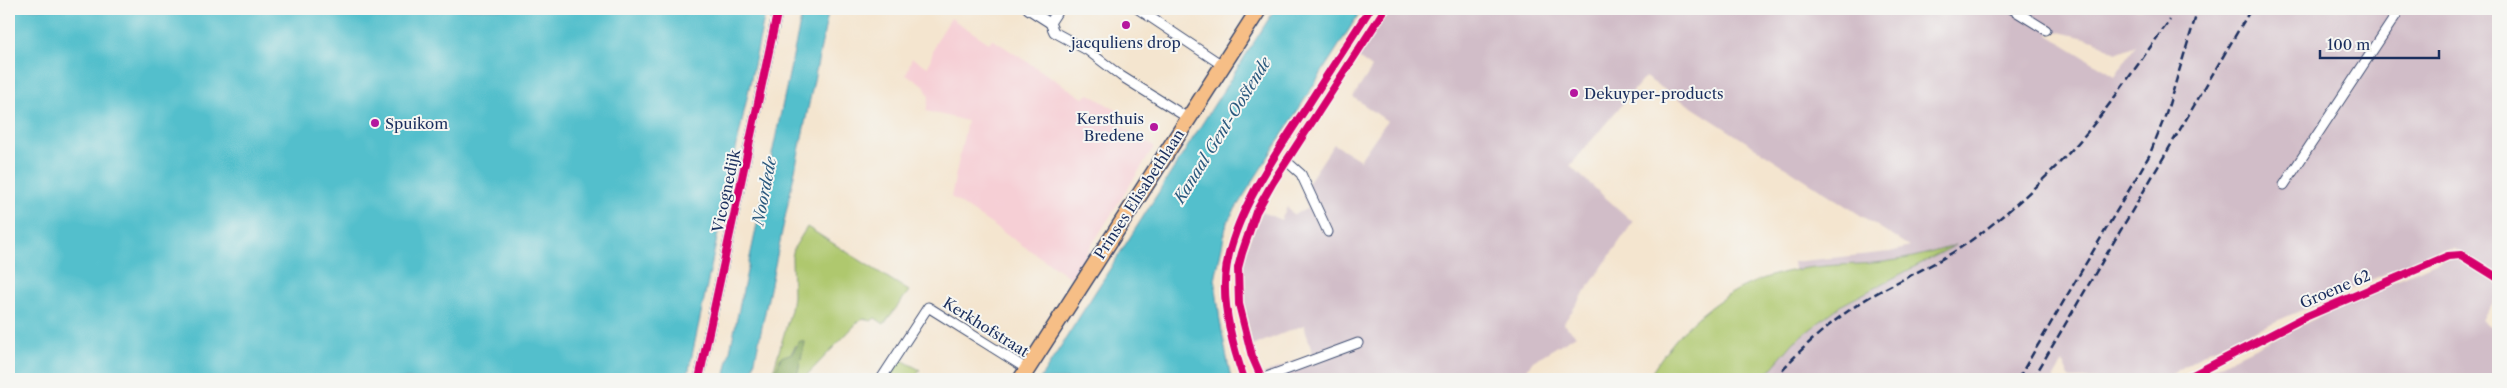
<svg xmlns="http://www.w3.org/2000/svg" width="2507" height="388" font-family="'Libre Caslon Text',serif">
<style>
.built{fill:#f6cfd5}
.industrial{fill:#d1bdc8;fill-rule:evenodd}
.green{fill:#afc86e;stroke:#657c66}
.forest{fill:#8bac61;stroke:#536e60}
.water{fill:#53bfcc;stroke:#377795}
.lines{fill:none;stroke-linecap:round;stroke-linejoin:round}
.street-casing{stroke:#3c4a6f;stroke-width:11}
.secondary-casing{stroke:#3c4a6f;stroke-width:15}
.primary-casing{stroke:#3c4a6f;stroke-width:18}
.street{stroke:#fff;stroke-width:9}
.secondary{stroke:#fbe5cf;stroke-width:12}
.primary{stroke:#f6be86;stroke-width:15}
.rail{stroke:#1b2f5e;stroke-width:2.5;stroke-dasharray:8 4;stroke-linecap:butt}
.cycleway-casing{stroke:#f6f6f2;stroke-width:11}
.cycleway{stroke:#d6006c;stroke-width:8}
.poi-dot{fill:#b5179e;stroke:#f6f6f2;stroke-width:2}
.labels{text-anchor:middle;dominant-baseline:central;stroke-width:4;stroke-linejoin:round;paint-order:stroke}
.poi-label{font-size:15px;fill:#1b2f5e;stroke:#f6f6f2;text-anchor:start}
.street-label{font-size:15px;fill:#1b2f5e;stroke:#f6f6f2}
.water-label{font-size:16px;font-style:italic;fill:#2c5a7f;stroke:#f6f6f2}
</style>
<rect width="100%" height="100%" fill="#f6f6f2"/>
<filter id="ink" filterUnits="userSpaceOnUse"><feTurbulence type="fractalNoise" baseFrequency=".02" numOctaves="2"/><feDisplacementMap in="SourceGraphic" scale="10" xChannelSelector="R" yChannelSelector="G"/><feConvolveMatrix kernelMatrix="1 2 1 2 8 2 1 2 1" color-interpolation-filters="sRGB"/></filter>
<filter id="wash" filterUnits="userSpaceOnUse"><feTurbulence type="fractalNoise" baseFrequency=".0096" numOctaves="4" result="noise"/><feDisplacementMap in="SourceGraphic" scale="20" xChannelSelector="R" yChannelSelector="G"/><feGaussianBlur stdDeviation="1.12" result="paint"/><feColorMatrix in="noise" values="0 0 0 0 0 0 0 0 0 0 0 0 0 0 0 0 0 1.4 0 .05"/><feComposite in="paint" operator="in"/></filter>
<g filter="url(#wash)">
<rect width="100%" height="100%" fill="#f4e5cf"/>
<!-- built -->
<path class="built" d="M951 18 989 43 992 39 1083 98 1089 94 1116 110 1122 114 1117 123 1154 147 1071 278 951 197 967 121 926 111 929 97 924 85 906 75 912 58 928 67 936 42Z"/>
<!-- industrial -->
<g class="industrial">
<path d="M1389 9H2498V275L2454 249 2440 250 2212 349 2164 379H2070L2063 362 2053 379H1762L1794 342 1840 306 1952 247 1897 261 1794 270 1793 262 1890 252 1910 247 1645 77 1570 166 1633 222 1563 324 1576 335 1533 361 1520 379H1265L1263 374 1313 354 1304 325 1252 346 1240 284 1241 266 1249 241 1262 212 1281 220 1287 207 1294 215 1308 208 1302 192 1334 144 1360 160 1387 121 1353 97 1372 68 1357 57ZM2051 30 2094 40 2116 53 2136 45 2115 76 2048 35Z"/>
<path d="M2461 256 2498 281V295L2482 320 2498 331V379H2195L2232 359 2380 287 2449 257Z"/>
</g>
<!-- green -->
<g class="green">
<path d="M807 227 909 291 884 324 875 318 871 321 862 318 803 379H796L805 342 796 345 776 379H771L791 310 793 296 792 257 794 248Z"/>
<path d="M1956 245 1840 306 1794 342 1762 379H1648C1680 323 1730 282 1795 270 1829 263 1864 266 1897 260 1917 257 1937 251 1956 245Z"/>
<path d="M900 359 920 370 914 379H888Z"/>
</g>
<!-- forest -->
<path class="forest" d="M800 341 805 342 796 379H776V370L781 357 792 353Z"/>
<!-- water -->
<g class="water">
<path d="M9 9H766L687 379H9Z"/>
<path d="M803 9H829L751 379H724Z"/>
<path d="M1275 9H1362L1227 222 1215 280 1220 321 1231 379H1040Z"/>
</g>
</g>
<g filter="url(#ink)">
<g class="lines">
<defs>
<g id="street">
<path d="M1028 9 1050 23 1054 32 1087 50 1121 76 1188 118"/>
<path d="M1138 9 1222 65"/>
<path d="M2012 9 2046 30"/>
<path d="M1050 23 1059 9"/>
<path d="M1283 158 1301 174 1328 232"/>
<path d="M2284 185 2400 9"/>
<path d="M699 379 778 9"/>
<path d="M881 379 928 307 1027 369"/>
<path d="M1261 379 1358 343"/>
</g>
<path id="secondary" d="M1253 379 1237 335 1233 314 1230 277 1235 252 1254 206 1380 9"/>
<path id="primary" d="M1021 379 1259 9"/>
</defs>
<!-- street casing -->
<use href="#street" class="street-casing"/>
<!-- secondary casing -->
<use href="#secondary" class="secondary-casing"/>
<!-- primary casing -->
<use href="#primary" class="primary-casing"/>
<!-- street -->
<use href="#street" class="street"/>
<!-- secondary -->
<use href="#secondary" class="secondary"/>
<!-- primary -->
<use href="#primary" class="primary"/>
<!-- rail -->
<g class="rail">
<path d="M1774 379C1802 347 1832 320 1868 298 1904 277 1943 262 1977 236 2019 205 2069 157 2101 115 2125 84 2147 51 2170 20"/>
<path d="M2018 379 2149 156 2166 114 2198 9"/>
<path d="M2033 379 2251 9"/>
</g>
<defs>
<g id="cycleway">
<path d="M699 379 778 9"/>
<path d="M1244 379C1234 350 1224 314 1225 283 1226 225 1275 155 1306 108 1327 75 1349 42 1370 9"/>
<path d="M1262 379 1252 356 1239 304 1238 268 1242 253 1256 212 1273 182 1385 9"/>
<path d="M2185 379 2305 317 2448 256 2461 255 2498 278"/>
</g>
</defs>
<!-- cycleway casing -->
<use href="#cycleway" class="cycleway-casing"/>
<!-- cycleway -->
<use href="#cycleway" class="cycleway"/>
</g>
</g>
<!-- markers -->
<g class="poi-dot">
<circle cx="1126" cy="25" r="5"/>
<circle cx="1574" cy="93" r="5"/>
<circle cx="375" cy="123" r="5"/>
<circle cx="1154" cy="127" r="5"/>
</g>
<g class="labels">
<!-- poi labels -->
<g class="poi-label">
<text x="1126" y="42" text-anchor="middle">jacquliens drop</text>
<text x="1584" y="93">Dekuyper-products</text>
<text x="1144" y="118" text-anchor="end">Kersthuis<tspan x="1144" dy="17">Bredene</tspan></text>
<text x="385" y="123">Spuikom</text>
</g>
<!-- street labels -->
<g class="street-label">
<text transform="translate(726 191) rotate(-78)">Vicognedijk</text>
<text transform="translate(1139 194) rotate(-57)">Prinses Elisabethlaan</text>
<text transform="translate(2335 289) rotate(-23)">Groene 62</text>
<text transform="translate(986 327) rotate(32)">Kerkhofstraat</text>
</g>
<!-- water labels -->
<g class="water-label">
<text transform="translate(1222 130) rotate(-58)">Kanaal Gent-Oostende</text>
<text transform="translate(764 191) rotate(-79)">Noordede</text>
</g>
</g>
<!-- margin -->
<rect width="2507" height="388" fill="none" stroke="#f6f6f2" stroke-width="30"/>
<!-- scale -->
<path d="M2320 50v8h119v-8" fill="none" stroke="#1b2f5e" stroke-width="2.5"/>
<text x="2327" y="50" font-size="15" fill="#1b2f5e" stroke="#f6f6f2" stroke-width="4" paint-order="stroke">100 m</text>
</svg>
